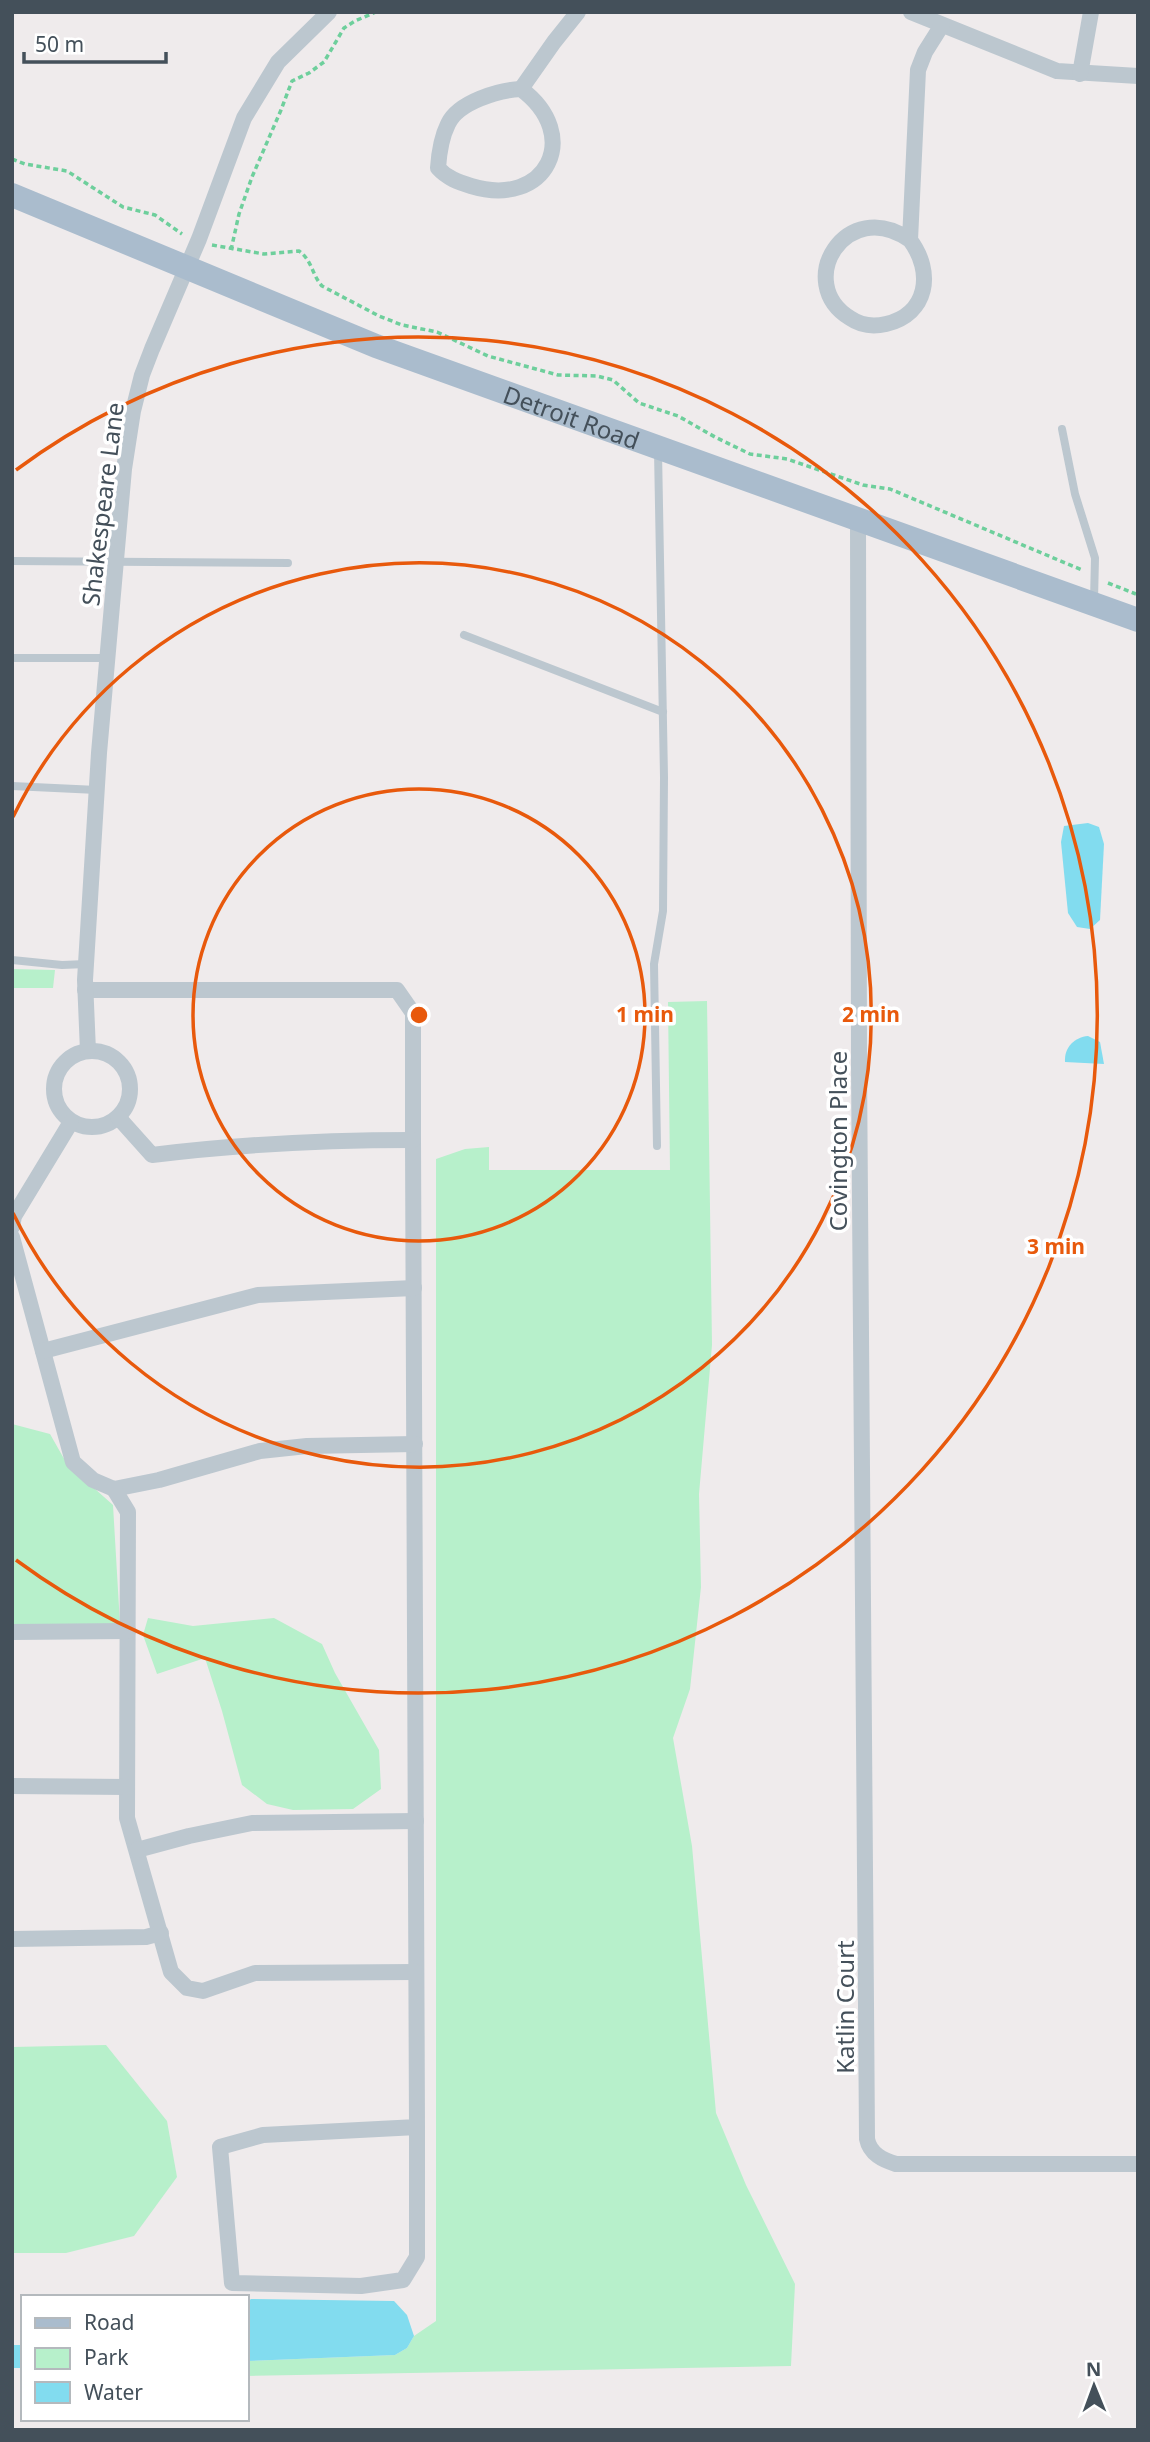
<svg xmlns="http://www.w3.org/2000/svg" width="1150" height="2442" font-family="'Noto Sans',sans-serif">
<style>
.green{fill:#b7f0cb}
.water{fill:#82dcef}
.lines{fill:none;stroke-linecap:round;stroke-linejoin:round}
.path{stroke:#6ecf9c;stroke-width:3.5;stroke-dasharray:5 3.5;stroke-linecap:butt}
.lane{stroke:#bcc7cf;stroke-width:8}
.street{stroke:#bcc7cf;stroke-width:16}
.primary{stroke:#aabccd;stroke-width:24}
.ring{fill:none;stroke:#e8590c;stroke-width:3.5}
.labels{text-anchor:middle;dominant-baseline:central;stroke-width:7;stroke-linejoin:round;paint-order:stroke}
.street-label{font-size:24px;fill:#44505a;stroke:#fff}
.centre{fill:#e8590c;stroke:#fff;stroke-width:3.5}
.ring-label{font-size:21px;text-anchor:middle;font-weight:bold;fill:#e8590c;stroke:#fff;stroke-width:7;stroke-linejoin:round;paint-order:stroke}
</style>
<rect width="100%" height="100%" fill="#efebec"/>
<!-- green -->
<g class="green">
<path d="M12 969 55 970 53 988H12Z"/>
<path d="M707 1001 712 1345 699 1494 701 1587 690 1689 673 1738 692 1846 716 2113 746 2185 795 2284 791 2366 247 2376V2361L395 2355 407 2348 414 2336 436 2321V1159L465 1149 489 1147V1170H670L668 1002Z"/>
<path d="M12 1424 50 1434 67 1464 113 1505 120 1624 12 1628Z"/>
<path d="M148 1618 193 1626 274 1618 322 1644 335 1673 379 1750 381 1789 353 1809 293 1810 267 1804 242 1785 222 1711 205 1658 157 1674 143 1635Z"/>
<path d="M106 2045 167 2121 177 2177 134 2236 66 2253H12V2047Z"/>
</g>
<!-- water -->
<g class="water">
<path d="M1088 823 1099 827 1104 844 1100 920 1090 929 1077 927 1068 913 1061 842 1064 826Z"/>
<path d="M1088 1036 1100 1042 1104 1064 1065 1062C1064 1047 1075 1037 1088 1036Z"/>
<path d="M251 2299 394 2301 407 2315 414 2336 407 2348 395 2355 247 2361V2302Z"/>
<rect x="12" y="2345" width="11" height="23"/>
</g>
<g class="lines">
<!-- path -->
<g class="path">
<path d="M12 159 25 164 67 171 123 207 155 215 182 234"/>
<path d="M212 245 264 254 299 251C312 260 312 275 322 286L379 316 402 325 437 332 488 356 558 375 597 376 613 380 639 403 678 416 715 437 750 454 787 459 863 485 890 489 1082 570"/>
<path d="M231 250 239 214 252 177 281 110 292 81 309 73 324 62 344 28 355 21 376 12"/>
<path d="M1108 583 1136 594"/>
</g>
<!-- lane -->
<g class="lane">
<path d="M1062 429 1075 494 1095 558 1094 600"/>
<path d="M12 561 288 563"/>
<path d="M464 635 663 712"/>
<path d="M12 658H107"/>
<path d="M12 786 97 790"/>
<path d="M12 960 62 965 86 964"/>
<path d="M657 1146 654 964 663 911 664 777 658 451"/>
</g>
<!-- street -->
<g class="street">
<path d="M911 12 1057 71 1138 76"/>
<path d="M1080 74 1091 12"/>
<path d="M521 89C583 135 547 209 471 186 458 182 447 178 438 168 439 153 441 138 448 124 458 102 499 90 521 89Z"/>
<path d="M521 89 554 42 578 12"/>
<path d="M910 240C846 195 793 283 850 318 860 325 873 327 886 324 928 314 934 272 910 240L918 70 925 52 942 25"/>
<path d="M858 520 859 1066 867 2139C870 2154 883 2160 896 2164H1138"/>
<path d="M85 990H397L413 1013V1140L417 2127V2257L403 2280 361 2286 232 2283 220 2147 263 2135 417 2127"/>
<circle cx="92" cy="1089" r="38"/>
<path d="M88 1051 85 980 99 753 124 469 133 411 142 375 152 349 199 239 244 118 278 62 329 12"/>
<path d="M118 1117 152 1155C241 1144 324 1140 413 1140"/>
<path d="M12 1227 14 1216 71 1122"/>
<path d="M12 1237 73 1462 93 1480 114 1489 159 1480 260 1451 307 1446 415 1444"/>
<path d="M43 1351 258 1295 414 1288"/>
<path d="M114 1489 128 1512 127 1818 171 1972 187 1988 203 1991 255 1973 416 1972"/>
<path d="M12 1632 128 1631"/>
<path d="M12 1786 127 1787"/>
<path d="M137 1850 189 1836 252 1823 416 1821"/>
<path d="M12 1939 146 1937 161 1933"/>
</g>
<!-- primary -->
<path class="primary" id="s1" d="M12 195 376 346 1138 620"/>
</g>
<!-- distance rings -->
<g class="ring">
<circle cx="419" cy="1015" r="226"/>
<path d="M13 817A452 452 0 1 1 13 1213"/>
<path d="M16 470A678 678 0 1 1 16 1560"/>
</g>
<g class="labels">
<!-- street labels -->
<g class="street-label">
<text stroke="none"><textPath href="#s1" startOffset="602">Detroit Road</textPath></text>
<text transform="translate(102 504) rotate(-83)">Shakespeare Lane</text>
<text transform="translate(837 1141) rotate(-90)">Covington Place</text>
<text transform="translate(844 2007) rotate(-90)">Katlin Court</text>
</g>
</g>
<circle cx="419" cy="1015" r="10" class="centre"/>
<g class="ring-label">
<text x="645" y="1022">1 min</text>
<text x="871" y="1022">2 min</text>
<text x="1056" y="1254">3 min</text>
</g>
<!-- border -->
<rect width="1150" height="2442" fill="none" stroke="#44505a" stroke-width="28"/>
<!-- legend -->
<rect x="21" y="2295" width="228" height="126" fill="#ffffff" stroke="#b4b9bd" stroke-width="2"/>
<rect x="35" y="2318" width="35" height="10" fill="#aabccd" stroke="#b4b9bd" stroke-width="2"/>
<text x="84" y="2330" font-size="21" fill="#44505a">Road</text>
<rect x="35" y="2348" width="35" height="21" fill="#b7f0cb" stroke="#b4b9bd" stroke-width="2"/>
<text x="84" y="2365" font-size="21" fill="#44505a">Park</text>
<rect x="35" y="2382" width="35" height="21" fill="#82dcef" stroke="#b4b9bd" stroke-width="2"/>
<text x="84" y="2400" font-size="21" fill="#44505a">Water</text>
<!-- north arrow -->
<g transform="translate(1094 2386) rotate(359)" stroke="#ffffff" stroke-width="5" paint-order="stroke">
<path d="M0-5L12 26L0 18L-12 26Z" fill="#44505a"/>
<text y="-10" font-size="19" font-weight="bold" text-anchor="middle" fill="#44505a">N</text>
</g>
<!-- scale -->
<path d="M24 52v10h142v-10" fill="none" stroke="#44505a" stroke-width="3.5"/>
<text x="35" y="52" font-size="21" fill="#44505a" stroke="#ffffff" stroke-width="5" paint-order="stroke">50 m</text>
</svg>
